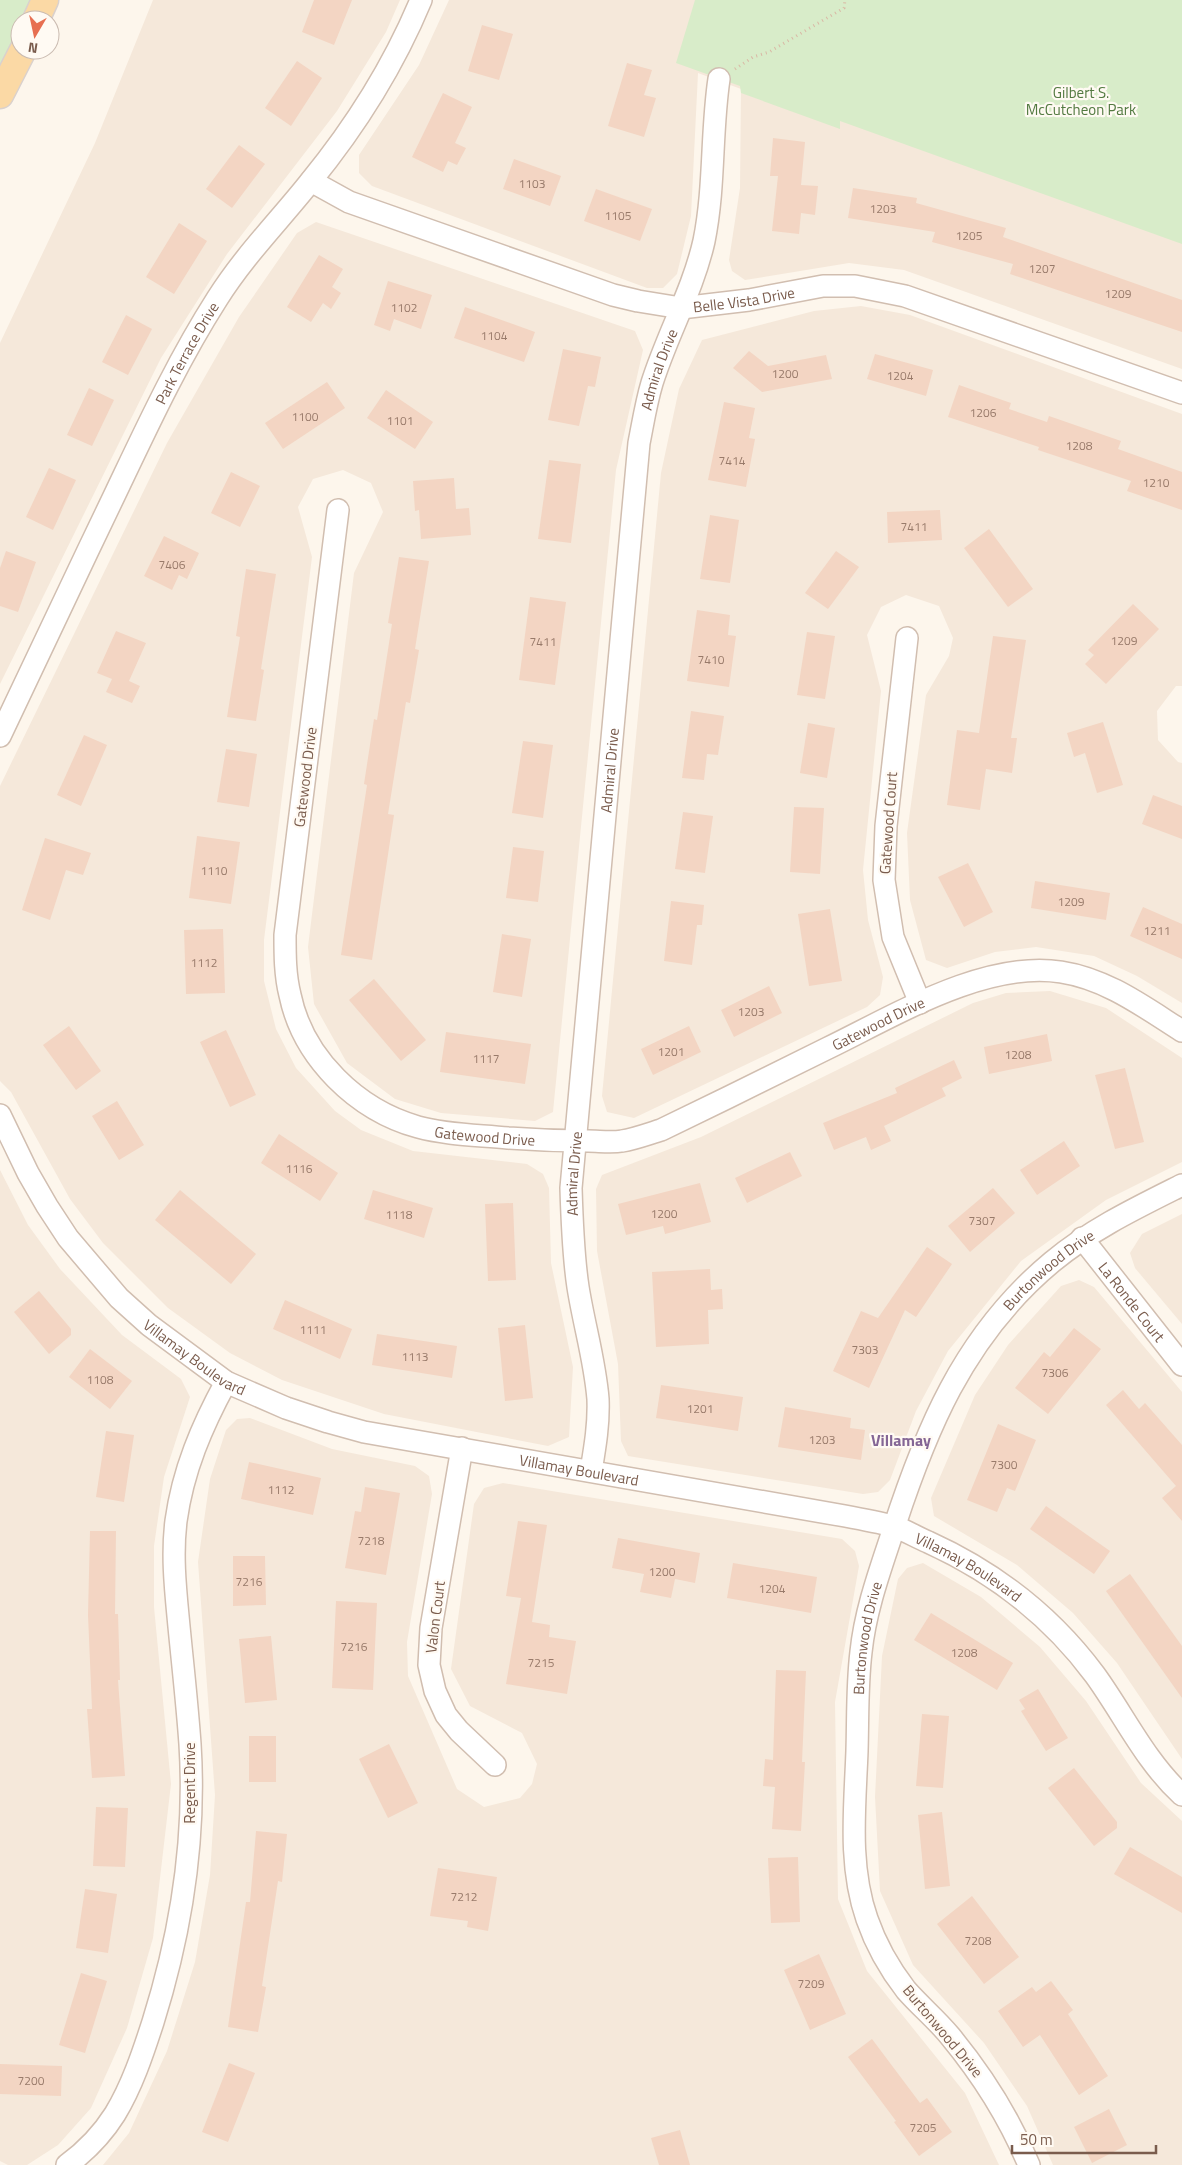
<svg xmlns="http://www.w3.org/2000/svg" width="1182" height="2165" font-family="'Titillium Web',sans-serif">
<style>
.residential{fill:#f5e8da}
.green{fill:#d8ecc9}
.building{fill:#f3d5c3}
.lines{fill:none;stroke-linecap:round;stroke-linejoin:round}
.minor-casing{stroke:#d1beb0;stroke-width:24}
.major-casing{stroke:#dad1cd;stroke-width:29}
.path{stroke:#d9b8a5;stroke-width:3;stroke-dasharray:1 4;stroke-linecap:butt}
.minor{stroke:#fff;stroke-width:21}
.major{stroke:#fbd9a5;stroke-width:26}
.labels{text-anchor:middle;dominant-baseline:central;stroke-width:4.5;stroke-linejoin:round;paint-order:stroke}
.number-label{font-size:12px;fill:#987a6a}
.park-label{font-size:15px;fill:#537a41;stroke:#fffaf3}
.street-label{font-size:15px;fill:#7a5c4d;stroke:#fffaf3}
.neighbourhood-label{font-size:16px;font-weight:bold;fill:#846695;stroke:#fffaf3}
</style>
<rect width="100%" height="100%" fill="#fdf6ec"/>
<!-- residential -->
<g class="residential">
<path d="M153 0H400L386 32 337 111 227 254 161 358 0 684V343L95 143Z"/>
<path d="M449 0H1182V369L904 270 849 263 745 280 732 271 729 260 740 188 741 89 698 73 691 216 677 274 663 288H647L372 186 359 173V155L419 65Z"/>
<path d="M316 222 635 331 643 350 616 470 553 1112 535 1121 441 1113 395 1099 347 1063 314 1004 308 947 354 573 383 512 371 483 343 470 313 479 298 507 312 557 264 940V981L276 1029 296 1068 335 1111 361 1130 413 1151 527 1164 543 1174 549 1188 551 1263 573 1367 569 1437 548 1446 384 1414 282 1380 230 1353 168 1308 103 1243 70 1199 11 1092 0 1081V786L167 443 239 317 297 233Z"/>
<path d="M861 306 910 315 1182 414V686H1176L1157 711 1158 740 1178 762 1182 763V1003L1137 976 1094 956 1036 947 995 952 947 968 926 960 910 900 907 833 926 695 949 656 953 638 939 606 906 595 881 607 867 635 881 691 863 870 868 920 883 977 880 995 867 1007 634 1118 607 1112 602 1096 661 473 679 389 702 340 814 311Z"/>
<path d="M1050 991 1106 1008 1182 1058V1162L1106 1200 1021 1261 948 1351 916 1411 890 1480 878 1492 863 1494 628 1456 621 1441 618 1364 597 1251 596 1189 602 1175 701 1137 973 1003 1006 993Z"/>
<path d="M0 1170 28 1225 60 1269 122 1335 181 1379 190 1397 164 1477 154 1546V1607L171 1784 153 1938 127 2028 91 2108 58 2145 27 2165H8L0 2161Z"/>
<path d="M1182 1214V1324L1135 1268 1130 1253 1142 1234Z"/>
<path d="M1079 1280 1094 1287 1182 1392V1759L1117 1663 1073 1613 1017 1565 934 1516 931 1498 975 1395 1008 1345 1061 1286Z"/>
<path d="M250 1418 332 1449 415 1466 429 1476 432 1494 407 1642 408 1676 457 1789 484 1807 520 1798 532 1784 537 1764 522 1733 470 1706 451 1669 474 1504 484 1488 503 1483 842 1539 855 1551 859 1566 835 1702 838 1899 867 1971 965 2093 999 2165H103L129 2133 167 2051 195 1962 210 1875 215 1795 198 1562 210 1479 226 1430 237 1419Z"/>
<path d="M923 1563 981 1597 1040 1647 1086 1701 1141 1783 1182 1821V2165H1053L1027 2106 984 2043 913 1965 880 1891 875 1797 882 1656 898 1579 907 1568Z"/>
</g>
<!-- green -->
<g class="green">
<path d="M0 0H38L29 20H20V40L0 85Z"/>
<path d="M695 0H1182V244L840 121V129L741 93 740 86 676 63Z"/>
</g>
<!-- building -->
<g class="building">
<path d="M314 0H352L334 45 302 32Z"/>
<path d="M482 25 513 34 499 80 468 71Z"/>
<path d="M297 61 322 78 291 126 265 108Z"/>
<path d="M627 63 652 70 644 95 656 98 644 137 608 126Z"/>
<path d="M443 93 472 107 455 143 466 148 457 165 448 161 443 172 412 157Z"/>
<path d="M773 138 805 142 801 185 818 186 815 215 801 213 799 234 772 231 778 176H770Z"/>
<path d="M239 145 265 164 232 208 206 189Z"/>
<path d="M514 159 561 176 550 206 503 189Z"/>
<path d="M853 188 917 198 916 203 1006 228 1003 237 1182 300V332L1010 274 1013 264 932 242 935 232 848 218Z"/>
<path d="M596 189 652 209 640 241 584 221Z"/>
<path d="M179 223 207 241 174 294 146 277Z"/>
<path d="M319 255 343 269 332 287 341 293 331 309 323 303 311 322 287 307Z"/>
<path d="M388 281 432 295 421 329 394 319 390 331 374 325Z"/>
<path d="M465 307 535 332 524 362 454 338Z"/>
<path d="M126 315 152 329 128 375 102 362Z"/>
<path d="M563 349 601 357 595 387 588 386 579 426 548 420Z"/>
<path d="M749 351 768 366 826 355 832 379 762 392 733 368Z"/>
<path d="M875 354 933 370 926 396 867 379Z"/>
<path d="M327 382 345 408 283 449 265 423Z"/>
<path d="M959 385 1011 403 1009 409 1047 422 1049 416 1121 441 1118 449 1182 472V510L1127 491 1131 481 1038 450 1039 447 948 417Z"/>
<path d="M89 388 114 400 92 446 67 435Z"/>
<path d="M386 390 433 422 415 449 367 418Z"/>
<path d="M724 402 755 408 749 438 755 439 746 487 708 480Z"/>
<path d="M549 460 581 464 571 543 538 539Z"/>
<path d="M49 468 76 480 53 530 26 517Z"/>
<path d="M231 472 260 486 240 527 211 513Z"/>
<path d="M454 478 456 509 469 508 471 535 421 539 419 510 415 511 413 481Z"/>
<path d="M940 510 942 540 888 543 887 512Z"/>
<path d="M710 515 739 520 730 583 700 579Z"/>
<path d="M989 529 1033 589 1008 607 964 548Z"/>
<path d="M164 536 199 553 187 579 179 575 172 590 144 576Z"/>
<path d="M6 551 36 562 18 612 0 606V568Z"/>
<path d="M836 551 859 567 828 609 805 593Z"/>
<path d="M399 557 429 561 415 649 419 650 410 703 406 702 388 814 394 815 372 960 341 955 367 785 364 784 374 719 377 720 392 624 388 623Z"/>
<path d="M246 569 276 574 261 669 264 670 256 721 227 717 240 637 236 636Z"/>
<path d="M530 597 566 602 555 685 519 680Z"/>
<path d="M1133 604 1159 629 1106 684 1085 664 1094 655 1088 650Z"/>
<path d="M697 610 730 615 728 635 736 636 729 687 687 681Z"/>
<path d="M116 631 146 643 129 681 140 686 132 703 106 692 112 679 97 673Z"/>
<path d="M807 632 835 636 825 699 797 695Z"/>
<path d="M993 636 1026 640 1011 738H1017L1012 773 986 769 980 810 947 805 957 730 979 733Z"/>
<path d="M691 711 724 716 718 755 707 754 704 780 682 778Z"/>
<path d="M1103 722 1123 785 1097 793 1085 753 1074 757 1067 733Z"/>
<path d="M808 723 835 728 827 778 800 773Z"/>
<path d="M84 735 107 745 81 806 57 795Z"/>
<path d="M523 741 553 745 543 818 512 813Z"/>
<path d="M226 749 257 754 249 807 217 802Z"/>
<path d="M1153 795 1182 806V839L1142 824Z"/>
<path d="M794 807 824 808 820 874 790 872Z"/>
<path d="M683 812 713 816 705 873 675 869Z"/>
<path d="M197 836 240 842 231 904 189 898Z"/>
<path d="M45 838 91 853 83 875 66 870 50 920 22 910Z"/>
<path d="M513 847 544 851 538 902 506 898Z"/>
<path d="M968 863 993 912 964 927 938 877Z"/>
<path d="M1035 881 1110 893 1106 920 1031 908Z"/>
<path d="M671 901 704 905 702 925H697L692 965 664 961Z"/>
<path d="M1143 907 1182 924V959L1130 936Z"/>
<path d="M830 909 842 981 809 986 798 914Z"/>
<path d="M223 929 225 993 186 994 184 930Z"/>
<path d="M502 934 531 939 522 997 493 992Z"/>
<path d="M374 979 426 1040 401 1061 349 1000Z"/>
<path d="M769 986 782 1013 734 1037 721 1010Z"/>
<path d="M69 1026 101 1071 76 1090 43 1045Z"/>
<path d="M689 1026 701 1052 653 1075 641 1049Z"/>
<path d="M226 1030 256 1095 230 1107 200 1042Z"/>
<path d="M446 1032 531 1044 525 1084 440 1072Z"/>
<path d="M1047 1034 1052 1061 989 1074 984 1047Z"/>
<path d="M954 1060 962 1078 942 1088 946 1096 884 1126 891 1141 871 1150 866 1137 834 1150 823 1123 897 1093 895 1088Z"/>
<path d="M1125 1068 1144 1142 1115 1149 1095 1075Z"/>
<path d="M117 1101 144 1145 119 1160 92 1116Z"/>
<path d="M279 1134 338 1173 320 1201 261 1163Z"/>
<path d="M1064 1141 1080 1166 1037 1195 1020 1170Z"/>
<path d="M790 1152 802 1176 747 1203 735 1178Z"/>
<path d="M700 1183 711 1222 665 1234 663 1226 626 1235 618 1204Z"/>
<path d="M993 1188 1015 1213 970 1252 948 1226Z"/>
<path d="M180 1190 256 1254 231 1284 155 1220Z"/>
<path d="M373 1190 433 1208 424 1238 364 1219Z"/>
<path d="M513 1203 516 1280 488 1281 485 1204Z"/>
<path d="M927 1247 952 1264 916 1317 905 1310 869 1388 833 1371 861 1311 878 1318Z"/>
<path d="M710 1269 711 1290 722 1289 723 1309 708 1310 709 1344 656 1347 652 1272Z"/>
<path d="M39 1291 71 1329V1335L49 1354 14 1312Z"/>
<path d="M285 1300 352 1329 340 1359 273 1329Z"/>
<path d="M525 1325 533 1398 505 1401 498 1328Z"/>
<path d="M1074 1328 1101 1349 1048 1414 1015 1388 1044 1352 1050 1357Z"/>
<path d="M377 1334 457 1346 452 1378 372 1365Z"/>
<path d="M90 1349 132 1381 110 1409 69 1377Z"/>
<path d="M661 1385 743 1397 738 1431 656 1418Z"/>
<path d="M1123 1390 1139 1409 1145 1403 1182 1445V1521L1162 1498 1176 1486 1106 1405Z"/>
<path d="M785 1407 851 1418 850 1428 865 1430 861 1460 778 1447Z"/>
<path d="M998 1424 1036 1440 1015 1491 1007 1488 997 1512 967 1500Z"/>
<path d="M106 1431 134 1435 124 1502 96 1497Z"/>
<path d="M249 1462 321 1478 313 1515 241 1499Z"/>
<path d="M365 1487 400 1493 386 1575 345 1568 355 1511 361 1512Z"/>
<path d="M1046 1506 1110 1551 1094 1574 1030 1529Z"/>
<path d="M518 1521 547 1525 532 1622 550 1625 549 1637 576 1641 567 1694 506 1684 521 1598 506 1596Z"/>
<path d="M90 1531H116L115 1614H118L120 1680H118L125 1776 92 1778 87 1709H92L88 1615Z"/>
<path d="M618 1538 700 1553 695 1583 675 1579 671 1598 640 1592 644 1574 612 1568Z"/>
<path d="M233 1556H265L266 1605 233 1606Z"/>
<path d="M733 1563 817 1577 811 1613 727 1598Z"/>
<path d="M1130 1574 1182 1646V1698L1106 1591Z"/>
<path d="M336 1601 377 1603 373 1690 332 1688Z"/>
<path d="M931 1613 1013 1663 997 1690 914 1640Z"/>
<path d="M271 1636 277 1700 245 1703 239 1639Z"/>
<path d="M776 1670 806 1671 802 1762H805L801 1831 772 1829 775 1787 763 1786 765 1759 773 1760Z"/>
<path d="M1038 1689 1068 1738 1046 1751 1021 1711 1025 1709 1019 1700Z"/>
<path d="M922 1714 949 1716 943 1788 916 1786Z"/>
<rect x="249" y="1736" width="27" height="46"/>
<path d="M389 1744 418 1803 388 1818 359 1759Z"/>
<path d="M1074 1768 1117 1822V1828L1094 1846 1048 1788Z"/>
<path d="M96 1807 128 1808 125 1867 93 1866Z"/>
<path d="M942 1812 950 1886 925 1889 918 1815Z"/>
<path d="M256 1831 287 1834 282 1882 278 1881 262 1986 266 1987 258 2032 228 2027 246 1902H250Z"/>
<path d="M1130 1847 1182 1877V1913L1114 1874Z"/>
<path d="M798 1857 800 1922 771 1923 768 1858Z"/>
<path d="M438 1868 497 1877 488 1931 467 1927 468 1921 430 1916Z"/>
<path d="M85 1889 117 1894 108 1953 76 1948Z"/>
<path d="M972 1896 1019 1957 984 1984 937 1924Z"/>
<path d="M819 1954 846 2014 810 2030 784 1970Z"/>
<path d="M81 1973 107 1981 85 2053 59 2045Z"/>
<path d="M1051 1981 1073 2010 1068 2014 1108 2076 1079 2095 1040 2035 1023 2047 998 2011 1032 1987 1036 1992Z"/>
<path d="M872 2039 920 2103 927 2098 952 2132 919 2156 894 2122 896 2121 848 2057Z"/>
<path d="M229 2063 255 2073 228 2142 202 2132Z"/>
<path d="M0 2064 62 2066 61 2096 0 2094Z"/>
<path d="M1109 2109 1127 2145 1092 2163 1074 2127Z"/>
<path d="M680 2130 690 2165H659L651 2138Z"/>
</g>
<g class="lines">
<defs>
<g id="minor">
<path id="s1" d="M311 181 349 202 613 295 638 301 681 308 749 300 823 286H855L905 296 1182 393"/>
<path id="s2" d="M338 510 285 935C285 955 285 975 290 995 303 1058 357 1110 418 1127 447 1135 479 1135 508 1138 535 1140 561 1141 588 1141 599 1141 611 1143 622 1141 635 1139 648 1134 661 1130 717 1103 772 1076 828 1048 894 1016 985 960 1061 972 1107 979 1144 1007 1182 1031"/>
<path d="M907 638 886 826 884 880 893 937 920 1003"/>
<path id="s3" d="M0 736C39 654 77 573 116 492 147 427 178 360 217 299 244 256 279 221 310 182 355 127 394 65 421 0"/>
<path id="s4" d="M0 1115 28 1173 47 1206 68 1238 119 1298 149 1325 226 1382 286 1408 328 1422 364 1432 845 1516C861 1519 877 1522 893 1526 905 1530 916 1537 928 1542 994 1572 1052 1617 1095 1675 1124 1715 1145 1761 1182 1795"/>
<path id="s5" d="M1082 1238 1182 1365"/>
<path d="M462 1448 431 1628 429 1665 435 1691 446 1715 459 1731 495 1765"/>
<path id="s6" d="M591 1471C595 1447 599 1424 598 1399 595 1361 584 1325 578 1287 573 1254 572 1221 571 1188L639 443C643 423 646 403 652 383 667 335 693 290 704 241 715 187 711 132 719 79"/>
<path d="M67 2165C86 2151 103 2133 115 2114 132 2086 143 2053 153 2022 181 1933 196 1838 190 1744 187 1701 182 1659 178 1616 175 1585 172 1553 176 1521 183 1470 202 1426 226 1382"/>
<path id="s7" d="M1029 2165C1009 2117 983 2076 950 2036 937 2020 920 2006 906 1990 889 1968 876 1945 867 1919 848 1865 855 1807 857 1751 858 1718 857 1685 861 1652 865 1613 878 1576 890 1540 924 1433 963 1336 1052 1262 1092 1229 1136 1208 1182 1185"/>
</g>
<g id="major">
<path d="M36 20 45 0"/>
<path d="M0 95 23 50"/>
</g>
</defs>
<!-- minor casing -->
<use href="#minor" class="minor-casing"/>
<!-- major casing -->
<use href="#major" class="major-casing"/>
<!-- path -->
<path class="path" d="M735 69 753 57 769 52 844 8 845 0"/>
<!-- minor -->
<use href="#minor" class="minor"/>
<!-- major -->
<use href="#major" class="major"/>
</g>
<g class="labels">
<!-- number labels -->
<g class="number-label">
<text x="532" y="183">1103</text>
<text x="883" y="208">1203</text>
<text x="618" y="215">1105</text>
<text x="969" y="235">1205</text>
<text x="1042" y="268">1207</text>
<text x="1118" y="293">1209</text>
<text x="404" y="307">1102</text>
<text x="494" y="335">1104</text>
<text x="785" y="373">1200</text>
<text x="900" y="375">1204</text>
<text x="983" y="412">1206</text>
<text x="305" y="416">1100</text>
<text x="400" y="420">1101</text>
<text x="1079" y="445">1208</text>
<text x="732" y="460">7414</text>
<text x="1156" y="482">1210</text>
<text x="914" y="526">7411</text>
<text x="172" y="564">7406</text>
<text x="1124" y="640">1209</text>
<text x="543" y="641">7411</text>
<text x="711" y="659">7410</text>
<text x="214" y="870">1110</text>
<text x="1071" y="901">1209</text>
<text x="1157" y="930">1211</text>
<text x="204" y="962">1112</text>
<text x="751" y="1011">1203</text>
<text x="671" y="1051">1201</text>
<text x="1018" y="1054">1208</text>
<text x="486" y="1058">1117</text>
<text x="299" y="1168">1116</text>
<text x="664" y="1213">1200</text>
<text x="399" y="1214">1118</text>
<text x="982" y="1220">7307</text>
<text x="313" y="1329">1111</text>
<text x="865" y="1349">7303</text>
<text x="415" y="1356">1113</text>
<text x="1055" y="1372">7306</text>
<text x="100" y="1379">1108</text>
<text x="700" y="1408">1201</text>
<text x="822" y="1439">1203</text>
<text x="1004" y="1464">7300</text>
<text x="281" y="1489">1112</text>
<text x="371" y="1540">7218</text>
<text x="662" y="1571">1200</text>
<text x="249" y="1581">7216</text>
<text x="772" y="1588">1204</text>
<text x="354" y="1646">7216</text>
<text x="964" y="1652">1208</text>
<text x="541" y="1662">7215</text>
<text x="464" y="1896">7212</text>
<text x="978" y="1940">7208</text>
<text x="811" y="1983">7209</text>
<text x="31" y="2080">7200</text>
<text x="923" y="2127">7205</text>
</g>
<!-- park labels -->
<g class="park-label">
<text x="1081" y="92">Gilbert S.<tspan x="1081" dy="17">McCutcheon Park</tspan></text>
</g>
<!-- street labels -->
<g class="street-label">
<text stroke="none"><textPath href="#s1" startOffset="456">Belle Vista Drive</textPath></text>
<text stroke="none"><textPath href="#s3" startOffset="426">Park Terrace Drive</textPath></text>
<text stroke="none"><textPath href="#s6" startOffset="1110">Admiral Drive</textPath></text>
<text stroke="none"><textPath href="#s6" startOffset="705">Admiral Drive</textPath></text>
<text transform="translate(305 777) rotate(-83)">Gatewood Drive</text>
<text transform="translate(888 823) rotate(-86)">Gatewood Court</text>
<text stroke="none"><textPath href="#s2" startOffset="1169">Gatewood Drive</textPath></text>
<text stroke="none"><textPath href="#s2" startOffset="749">Gatewood Drive</textPath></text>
<text stroke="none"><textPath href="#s6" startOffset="300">Admiral Drive</textPath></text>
<text stroke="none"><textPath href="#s7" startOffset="1000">Burtonwood Drive</textPath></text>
<text stroke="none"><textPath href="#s5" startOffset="81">La Ronde Court</textPath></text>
<text stroke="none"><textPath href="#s4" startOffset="316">Villamay Boulevard</textPath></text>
<text stroke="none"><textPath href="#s4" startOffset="721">Villamay Boulevard</textPath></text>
<text stroke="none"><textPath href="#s4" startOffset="1126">Villamay Boulevard</textPath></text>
<text transform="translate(435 1617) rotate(-83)">Valon Court</text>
<text stroke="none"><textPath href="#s7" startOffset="580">Burtonwood Drive</textPath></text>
<text transform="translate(189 1783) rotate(-90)">Regent Drive</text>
<text transform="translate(943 2031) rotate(50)">Burtonwood Drive</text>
</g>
<!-- neighbourhood labels -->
<g class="neighbourhood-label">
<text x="901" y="1440">Villamay</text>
</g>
</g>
<!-- north arrow -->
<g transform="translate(35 35) rotate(189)"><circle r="24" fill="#fffaf3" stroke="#cabbb1"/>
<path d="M0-4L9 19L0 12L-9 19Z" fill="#e76f51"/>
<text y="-8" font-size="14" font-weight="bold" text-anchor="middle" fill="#7a5c4d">N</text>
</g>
<!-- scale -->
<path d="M1012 2145v8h144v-8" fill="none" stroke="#7a5c4d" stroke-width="2.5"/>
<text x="1020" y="2145" font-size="15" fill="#7a5c4d" stroke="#fffaf3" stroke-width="4" paint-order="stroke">50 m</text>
</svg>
